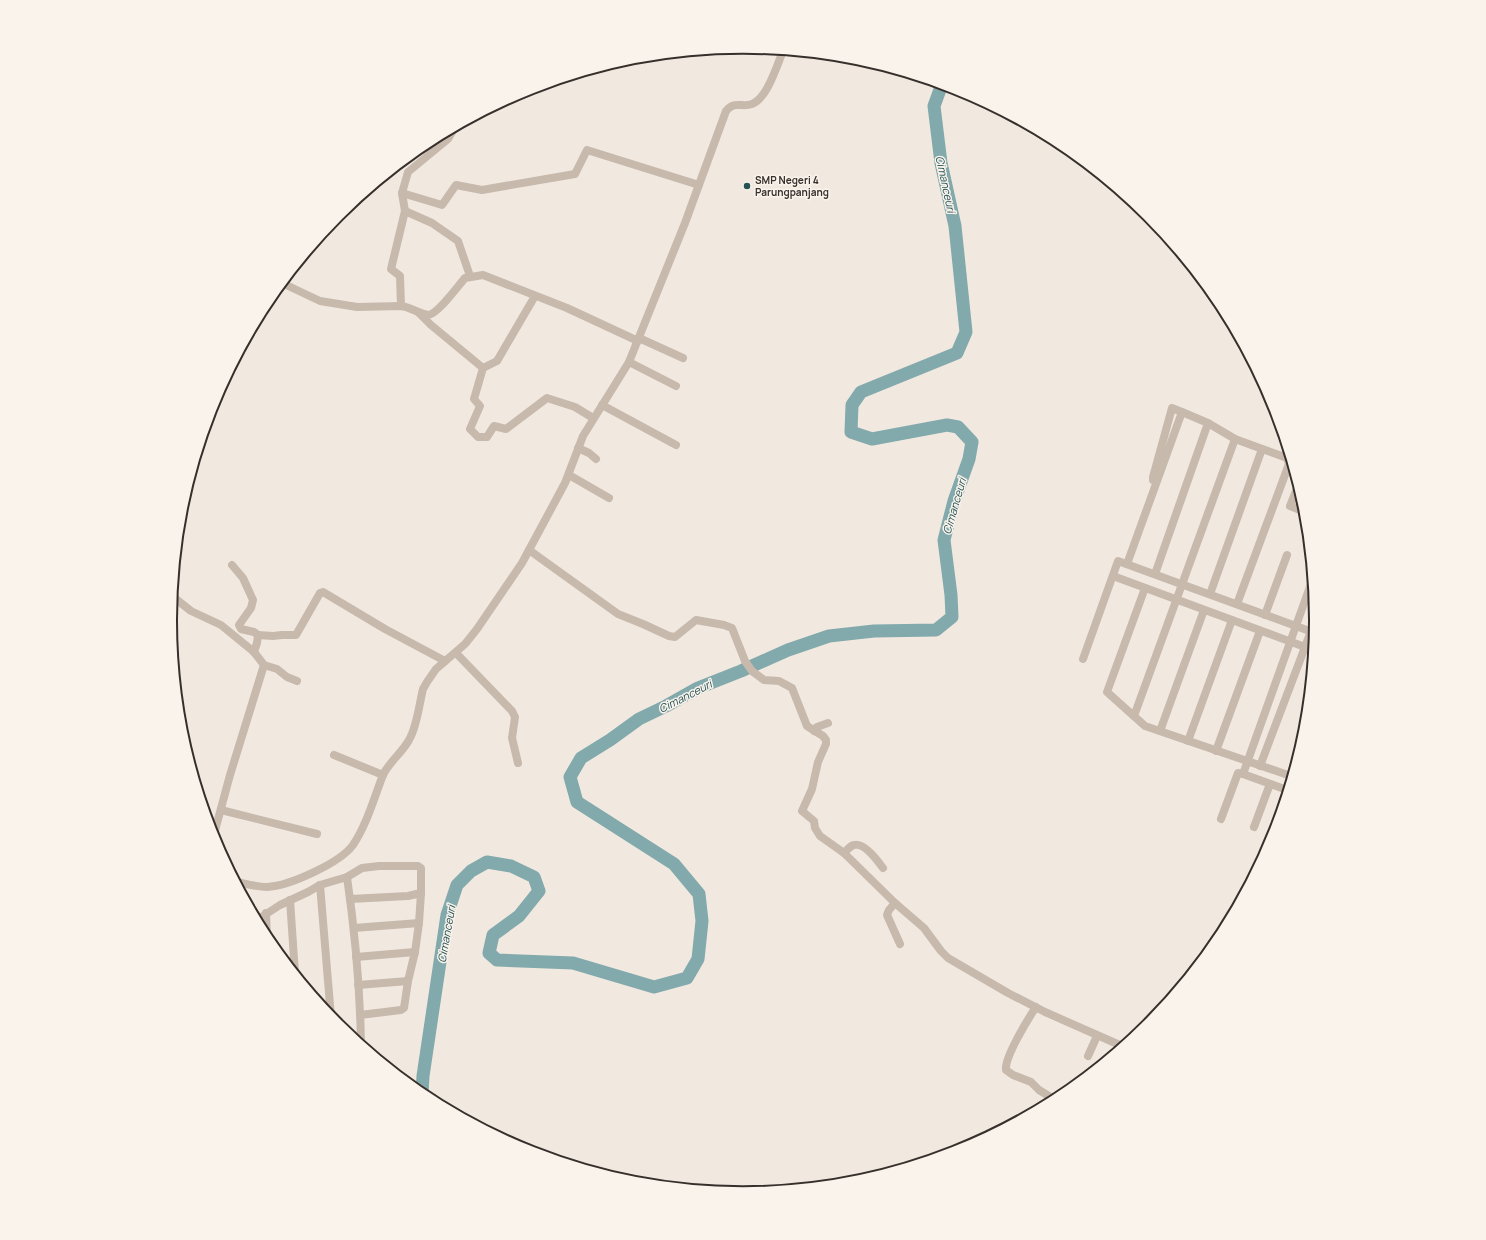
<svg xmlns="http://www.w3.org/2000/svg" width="1486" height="1240" font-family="Manrope,sans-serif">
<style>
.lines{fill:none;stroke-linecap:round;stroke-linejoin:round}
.river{stroke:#82a9ab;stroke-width:13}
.minor{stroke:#c8b9ad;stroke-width:8}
.poi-dot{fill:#255255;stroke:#f9f3ec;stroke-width:1.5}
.labels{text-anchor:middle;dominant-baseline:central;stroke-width:3;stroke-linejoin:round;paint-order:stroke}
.poi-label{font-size:10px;font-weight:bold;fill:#372f2b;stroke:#f9f3ec;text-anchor:start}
.water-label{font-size:11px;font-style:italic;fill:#255255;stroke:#f9f3ec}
.rim{fill:none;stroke:#372f2b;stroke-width:2}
</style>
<rect width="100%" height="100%" fill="#f1e9e0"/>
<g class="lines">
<!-- river -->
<path class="river" d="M422 1094 423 1076 447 915 457 885 471 871 487 862 511 866 534 877 539 891 519 916 493 935 489 953 497 960 573 963 654 987 687 978 698 959 702 921 699 894 674 864 577 802 570 777 581 758 610 740 639 719 666 706 698 688 741 671 788 650 829 636 874 631 936 630 952 617 951 595 944 540 954 501 969 459 972 442 958 427 947 425 872 439 851 432 852 405 861 392 957 353 966 332 955 226 941 163 934 106 942 84"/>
<!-- minor -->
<g class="minor">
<path d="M402 193 442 205 456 185 482 190 575 174 587 150 699 185"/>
<path d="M405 211 432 223 458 241 470 276"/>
<path d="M282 283 320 301 357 307 401 306C410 307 420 314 428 315 437 315 458 286 465 278L483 275 567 308 638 341"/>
<path d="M401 306 400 276 391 269 405 211 402 193 408 172 448 139 455 127"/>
<path d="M419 313 431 325 483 368 497 361 535 296"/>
<path d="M639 338 683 358"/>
<path d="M629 362 676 386"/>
<path d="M483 368 474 399 480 406 470 429 478 437H487L494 426 506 429 547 398 575 407 593 418"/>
<path d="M602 405 676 445"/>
<path d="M578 448 589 453 596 459"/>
<path d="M569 475 609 498"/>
<path d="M1153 480V477L1172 408 1182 412"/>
<path d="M1298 486 1290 506 1305 512"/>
<path d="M529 550 618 614 643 624 669 636 675 637 696 620 724 625 732 628 745 661 752 671 764 680 779 681 792 688 807 726 823 736 826 740V744L818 762 812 789 802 811 814 821 815 828 820 836 844 853 895 903 924 928 941 951 948 958 1008 993 1045 1012 1122 1046"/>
<path d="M1127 564 1182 412 1208 423 1235 439 1287 458 1289 464 1237 604"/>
<path d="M232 565 243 578 253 600 251 608 239 625 241 629 254 632 258 635 257 643 254 652"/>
<path d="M1155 574 1208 423"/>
<path d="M1113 576 1313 650"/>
<path d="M1145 588 1107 692 1145 726 1291 776"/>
<path d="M1210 594 1262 449"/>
<path d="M172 596 191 611 221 625 254 652 264 665 230 775 213 838"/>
<path d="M1265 615 1287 555"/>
<path d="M258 635 273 636 282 635H296L320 593 323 592 385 629 445 661"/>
<path d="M456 653 512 711 515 717 512 738 518 763"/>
<path d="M1083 659 1118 561 1315 633"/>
<path d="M264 665 277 669 287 677 297 681"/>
<path d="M1134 716 1235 439"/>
<path d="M814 731 817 727 828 723"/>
<path d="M1160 731 1204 610"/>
<path d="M1188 741 1232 620"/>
<path d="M1216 751 1260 631"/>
<path d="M334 755 383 775"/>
<path d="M1260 766 1316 618"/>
<path d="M1287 790 1243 774 1312 581"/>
<path d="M221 810 317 834"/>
<path d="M1221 819 1238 773 1243 774"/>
<path d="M1254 827 1270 784"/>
<path d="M844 853C847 850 850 846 854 845 864 842 878 861 883 868"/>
<path d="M347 877C355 932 360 989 361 1044"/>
<path d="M237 882C247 884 257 887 267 887 289 886 340 863 353 845 367 824 374 798 383 775 389 762 402 753 409 740 417 727 419 705 423 689L427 682 436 669 465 644 477 629 522 563 565 483 583 436 629 362 685 223 726 111C735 100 741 108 752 104 767 99 777 65 783 51"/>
<path d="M320 885 331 1017"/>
<path d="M350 899 408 896 421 893 419 923"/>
<path d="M290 900 295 973"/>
<path d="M895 903 889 910 887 915 900 944"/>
<path d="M266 913 267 939"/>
<path d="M257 920 280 905 308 892 320 885 347 877 362 868 379 866H418L421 868V893"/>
<path d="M354 928 419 923 415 952 408 981 404 1008 401 1010 360 1015"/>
<path d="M356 957 415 952"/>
<path d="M358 985 408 981"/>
<path d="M1036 1007C1028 1019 1004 1058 1006 1070L1013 1075 1031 1082 1039 1090 1052 1098 1053 1101"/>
<path d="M1088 1056 1097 1036"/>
</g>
</g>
<!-- markers -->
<circle class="poi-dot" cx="747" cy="186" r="4"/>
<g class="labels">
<!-- poi labels -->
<g class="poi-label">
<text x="755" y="180">SMP Negeri 4<tspan x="755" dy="12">Parungpanjang</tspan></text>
</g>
<!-- water labels -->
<g class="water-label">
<text transform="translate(946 184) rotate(78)">Cimanceuri</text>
<text transform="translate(954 506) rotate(-74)">Cimanceuri</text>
<text transform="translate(685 696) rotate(-27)">Cimanceuri</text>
<text transform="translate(446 934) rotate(-80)">Cimanceuri</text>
</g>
</g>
<!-- crop -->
<path d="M0 0H1486V1240H0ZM177 620a566 566 0 1 1 1132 0a566 566 0 1 1-1132 0Z" fill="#f9f3ec" fill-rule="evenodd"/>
<path class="rim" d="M177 620a566 566 0 1 1 1132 0a566 566 0 1 1-1132 0Z"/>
</svg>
